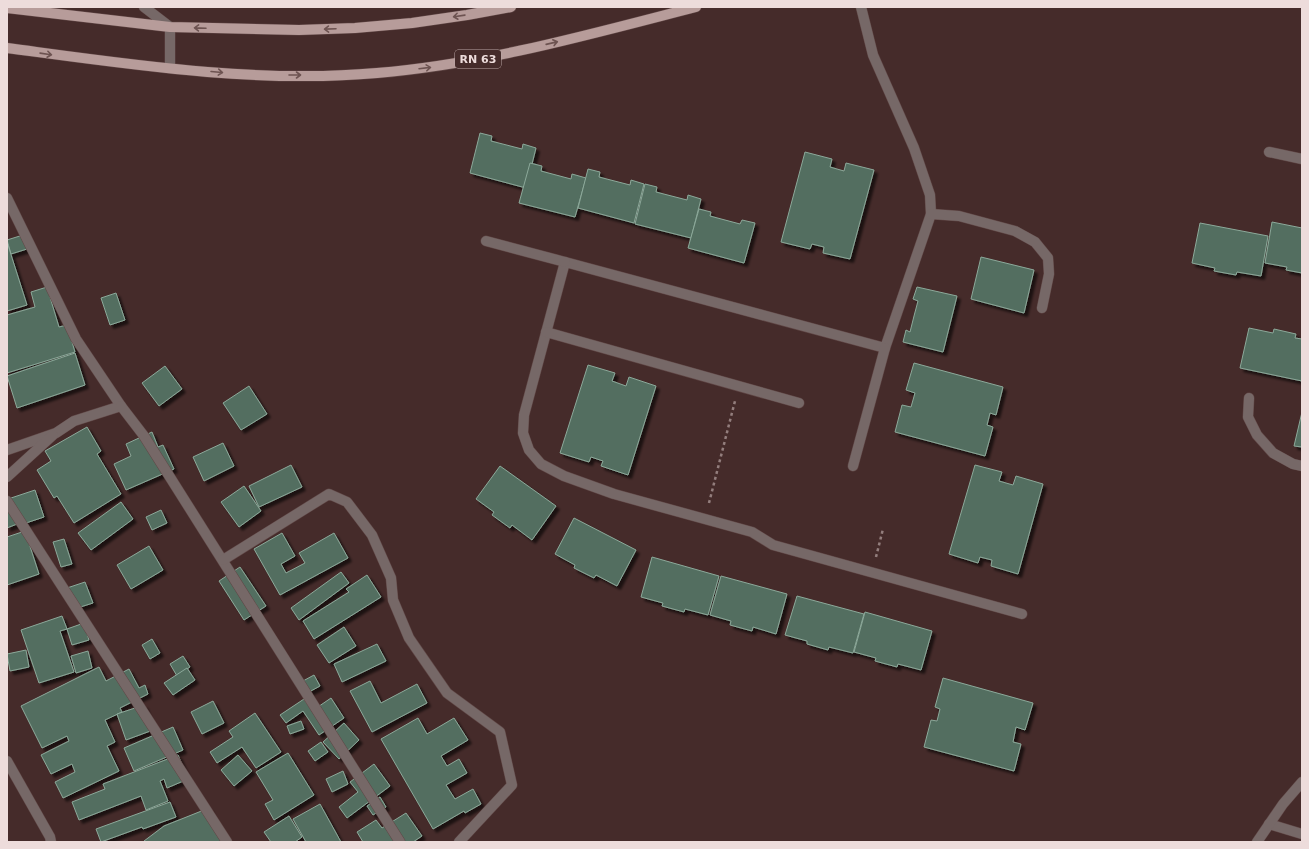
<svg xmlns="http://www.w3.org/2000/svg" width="1309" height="849" font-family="'DejaVu Sans',sans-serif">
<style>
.building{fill:#536e60;stroke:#8ca99a;filter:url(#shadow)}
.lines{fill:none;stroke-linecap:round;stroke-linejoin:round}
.minor-casing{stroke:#604746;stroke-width:11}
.major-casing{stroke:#604746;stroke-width:11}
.path{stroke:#937e7d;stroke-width:2.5;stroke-dasharray:3 3;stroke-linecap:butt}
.minor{stroke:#766867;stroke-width:10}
.major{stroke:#b79c9a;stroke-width:10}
.oneway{stroke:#6d5351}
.labels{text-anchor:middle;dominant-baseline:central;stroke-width:3;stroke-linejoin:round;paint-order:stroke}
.shield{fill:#452b2a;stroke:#bba7a6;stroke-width:1}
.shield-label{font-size:11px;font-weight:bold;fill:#eddcdb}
</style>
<defs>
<filter id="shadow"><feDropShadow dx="3.5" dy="3.5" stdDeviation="1" flood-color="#0009"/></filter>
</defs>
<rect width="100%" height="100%" fill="#452b2a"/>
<!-- building -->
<g class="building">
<path d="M480 133 492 136 491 141 522 149 523 144 536 148 526 188 470 173Z"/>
<path d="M805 152 832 159 830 167 844 171 846 163 874 170 850 259 823 253 824 247 812 244 810 249 781 242Z"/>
<path d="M530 163 542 166 541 171 571 179 572 174 586 178 575 217 519 203Z"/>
<path d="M588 169 600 172 599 177 630 185 631 180 644 184 634 223 578 208Z"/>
<path d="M645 184 657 187 656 192 687 200 688 195 701 199 691 238 635 224Z"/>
<path d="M699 209 711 212 710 216 740 224 742 220 755 223 744 263 688 248Z"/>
<path d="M1272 222 1302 228V273L1286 270 1287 267 1265 263Z"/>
<path d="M1200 223 1268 236 1261 276 1237 272 1236 275 1214 271 1215 268 1192 263Z"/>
<path d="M23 235 27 249 11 254 7 240Z"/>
<path d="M7 242 27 305 7 311Z"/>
<path d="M981 257 1034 270 1024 313 971 299Z"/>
<path d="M47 287 59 327 67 325 75 352 7 373V315L35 307 31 292Z"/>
<path d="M917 287 957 296 943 352 903 342 906 330 910 332 914 316 918 301 913 299Z"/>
<path d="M116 293 125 320 110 325 101 298Z"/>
<path d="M1249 328 1273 333 1274 329 1296 334 1295 338 1302 339V381L1240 368Z"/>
<path d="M75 353 85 385 17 408 7 376Z"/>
<path d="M914 363 1003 387 996 415 990 413 987 425 993 427 985 456 895 432 902 405 911 407 915 393 906 390Z"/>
<path d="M588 365 615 373 612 381 626 386 629 377 656 386 628 475 601 466 603 461 591 457 589 462 560 453Z"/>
<path d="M165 366 182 389 159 406 142 383Z"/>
<path d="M249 386 267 414 241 430 223 403Z"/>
<path d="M1302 412V447L1294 446Z"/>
<path d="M87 427 101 451 97 454 121 494 74 523 57 496 54 498 37 470 51 461 45 451Z"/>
<path d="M152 432 158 447 163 445 174 469 126 490 114 464 131 456 126 444Z"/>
<path d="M223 443 234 466 204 481 193 457Z"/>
<path d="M291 465 302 487 259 507 249 486Z"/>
<path d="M975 465 1002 472 999 481 1013 485 1016 476 1043 484 1018 574 991 566 992 560 980 557 978 563 949 554Z"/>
<path d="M500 466 556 506 532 540 512 525 510 528 492 515 494 512 476 499Z"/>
<path d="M244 486 261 511 239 527 221 502Z"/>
<path d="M35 490 44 517 20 525 11 498Z"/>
<path d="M7 500 17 524 7 528Z"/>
<path d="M121 502 133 519 91 550 78 533Z"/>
<path d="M161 510 167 523 152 530 146 517Z"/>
<path d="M574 518 636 550 617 586 596 575 594 578 574 568 575 565 555 554Z"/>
<path d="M25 531 39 574 7 585V537Z"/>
<path d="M282 533 295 556 281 564 286 573 305 563 299 553 334 533 348 558 280 595 254 549Z"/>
<path d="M64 539 72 564 61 567 53 542Z"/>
<path d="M149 546 163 570 131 589 117 565Z"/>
<path d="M652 557 719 576 708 615 685 609 684 612 662 606 663 603 641 597Z"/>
<path d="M240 567 266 606 244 620 219 581Z"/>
<path d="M341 572 349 583 299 620 291 608Z"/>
<path d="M367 575 381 597 314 639 303 621 349 592 346 589Z"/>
<path d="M721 576 787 594 776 634 753 627 752 631 730 625 731 621 710 615Z"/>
<path d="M85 582 93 603 74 609 67 588Z"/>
<path d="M797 596 864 614 853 653 829 647 828 650 807 644V641L785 635Z"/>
<path d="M865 612 932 631 921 670 898 664 897 667 875 661 876 658 854 652Z"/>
<path d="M62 616 67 629 60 631 74 672 39 683 21 630Z"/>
<path d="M84 623 89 640 72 645 67 629Z"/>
<path d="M344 627 356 646 329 663 317 645Z"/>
<path d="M152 639 160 653 150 659 142 645Z"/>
<path d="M377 644 386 661 342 682 334 664Z"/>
<path d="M26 650 29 667 10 671 7 654Z"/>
<path d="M88 651 92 668 76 673 71 656Z"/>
<path d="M183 656 190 667 177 676 170 664Z"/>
<path d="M99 667 106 681 129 669 139 688 145 685 148 694 120 708 122 712 105 720 115 742 107 746 119 771 63 798 55 782 75 772 72 764 51 774 41 755 69 741 67 736 42 748 21 706Z"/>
<path d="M187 668 195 680 173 695 164 683Z"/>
<path d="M314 675 320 686 309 692 303 681Z"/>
<path d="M943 678 1033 703 1025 730 1016 727 1013 742 1021 744 1014 771 924 747 931 720 937 721 940 709 935 707Z"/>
<path d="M370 681 381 703 417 684 427 703 372 732 350 691Z"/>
<path d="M331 698 344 718 319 735 303 711 286 723 280 715 304 699 312 711Z"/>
<path d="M213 701 224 723 202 734 191 712Z"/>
<path d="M144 705 153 730 126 740 117 714Z"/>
<path d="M255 713 281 752 256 768 242 747 217 763 210 752 233 737 229 731Z"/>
<path d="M418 718 427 734 454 718 468 740 441 756 447 766 459 759 467 773 446 785 455 799 473 789 481 804 465 813 464 811 433 829 381 739Z"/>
<path d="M301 721 304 729 290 734 287 726Z"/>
<path d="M344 723 359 740 339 759 323 742Z"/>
<path d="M173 727 183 750 134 771 124 748Z"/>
<path d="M321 742 328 752 315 761 308 751Z"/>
<path d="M288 753 314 795 274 820 265 804 273 800 256 772Z"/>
<path d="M178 755 188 779 167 788 164 779 160 781 168 801 146 810 141 796 79 820 72 802 105 789 103 784Z"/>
<path d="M238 755 252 771 234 786 221 770Z"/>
<path d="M374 764 390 786 347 818 339 807 358 792 350 782Z"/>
<path d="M343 771 348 784 332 792 326 779Z"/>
<path d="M380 797 386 807 373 815 367 806Z"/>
<path d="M170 802 176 817 143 829 142 827 101 842 96 829Z"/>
<path d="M320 804 341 842H306L293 819Z"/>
<path d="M209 808 222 842H144V841L164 826Z"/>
<path d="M406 813 422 836 413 842H363L357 832 376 820 382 828Z"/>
<path d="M289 816 302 837 295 842H271L264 832Z"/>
</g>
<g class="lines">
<defs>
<g id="minor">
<path d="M144 7 170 27V68"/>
<path d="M861 7 873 55 914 148 930 195 931 214 885 348 565 262 524 415 523 433 529 450 541 464 564 476 614 494 752 532 773 545 1022 614"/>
<path d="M1269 152 1302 159"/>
<path d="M7 198 76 339 121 406 74 421 56 433 7 450"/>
<path d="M931 214 959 216 1015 231 1035 242 1048 258 1049 274 1042 308"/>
<path d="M486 241 565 262"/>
<path d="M546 332 799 403"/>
<path d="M1249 398 1248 417 1257 435 1273 453 1293 464 1302 466"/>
<path d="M121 406 144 436 400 842"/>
<path d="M853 466 885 348"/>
<path d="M7 477 53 435"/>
<path d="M7 501 227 842"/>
<path d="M223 560 329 494 347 502 372 535 391 578 393 600 409 638 447 693 500 732 512 785 459 842"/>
<path d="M7 761 50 837 51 842"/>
<path d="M1269 824 1302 834"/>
<path d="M1257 842 1283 804 1302 782"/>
</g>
<g id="major">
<path d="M7 8 170 27 299 30 355 28 412 23 467 15 511 7"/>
<path d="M7 48C127 64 256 84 377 73 485 64 591 34 696 7"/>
</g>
</defs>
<!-- minor casing -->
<use href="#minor" class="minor-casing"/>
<!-- major casing -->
<use href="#major" class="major-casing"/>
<!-- path -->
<g class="path">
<path d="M709 503 735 401"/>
<path d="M876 557 883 529"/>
</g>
<!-- minor -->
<use href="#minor" class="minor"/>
<!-- major -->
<use href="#major" class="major"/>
</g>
<!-- one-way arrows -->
<defs><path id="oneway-shaft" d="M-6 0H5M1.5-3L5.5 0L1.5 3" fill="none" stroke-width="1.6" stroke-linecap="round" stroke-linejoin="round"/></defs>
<g class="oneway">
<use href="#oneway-shaft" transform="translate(459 16) rotate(172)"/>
<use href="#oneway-shaft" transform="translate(200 28) rotate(-178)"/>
<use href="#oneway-shaft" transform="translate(330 29) rotate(178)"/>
<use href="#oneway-shaft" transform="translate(552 43) rotate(-13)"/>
<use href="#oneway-shaft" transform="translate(46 54) rotate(8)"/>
<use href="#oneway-shaft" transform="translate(425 68) rotate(-7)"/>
<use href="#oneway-shaft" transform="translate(217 72) rotate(5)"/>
<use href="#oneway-shaft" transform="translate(295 75)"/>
</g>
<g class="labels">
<!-- shield labels -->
<rect class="shield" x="455" y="50" width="46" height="18" rx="3"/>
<g class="shield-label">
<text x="478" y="59">RN 63</text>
</g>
</g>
<!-- border -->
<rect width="1309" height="849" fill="none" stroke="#eddcdb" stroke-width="16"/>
</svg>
